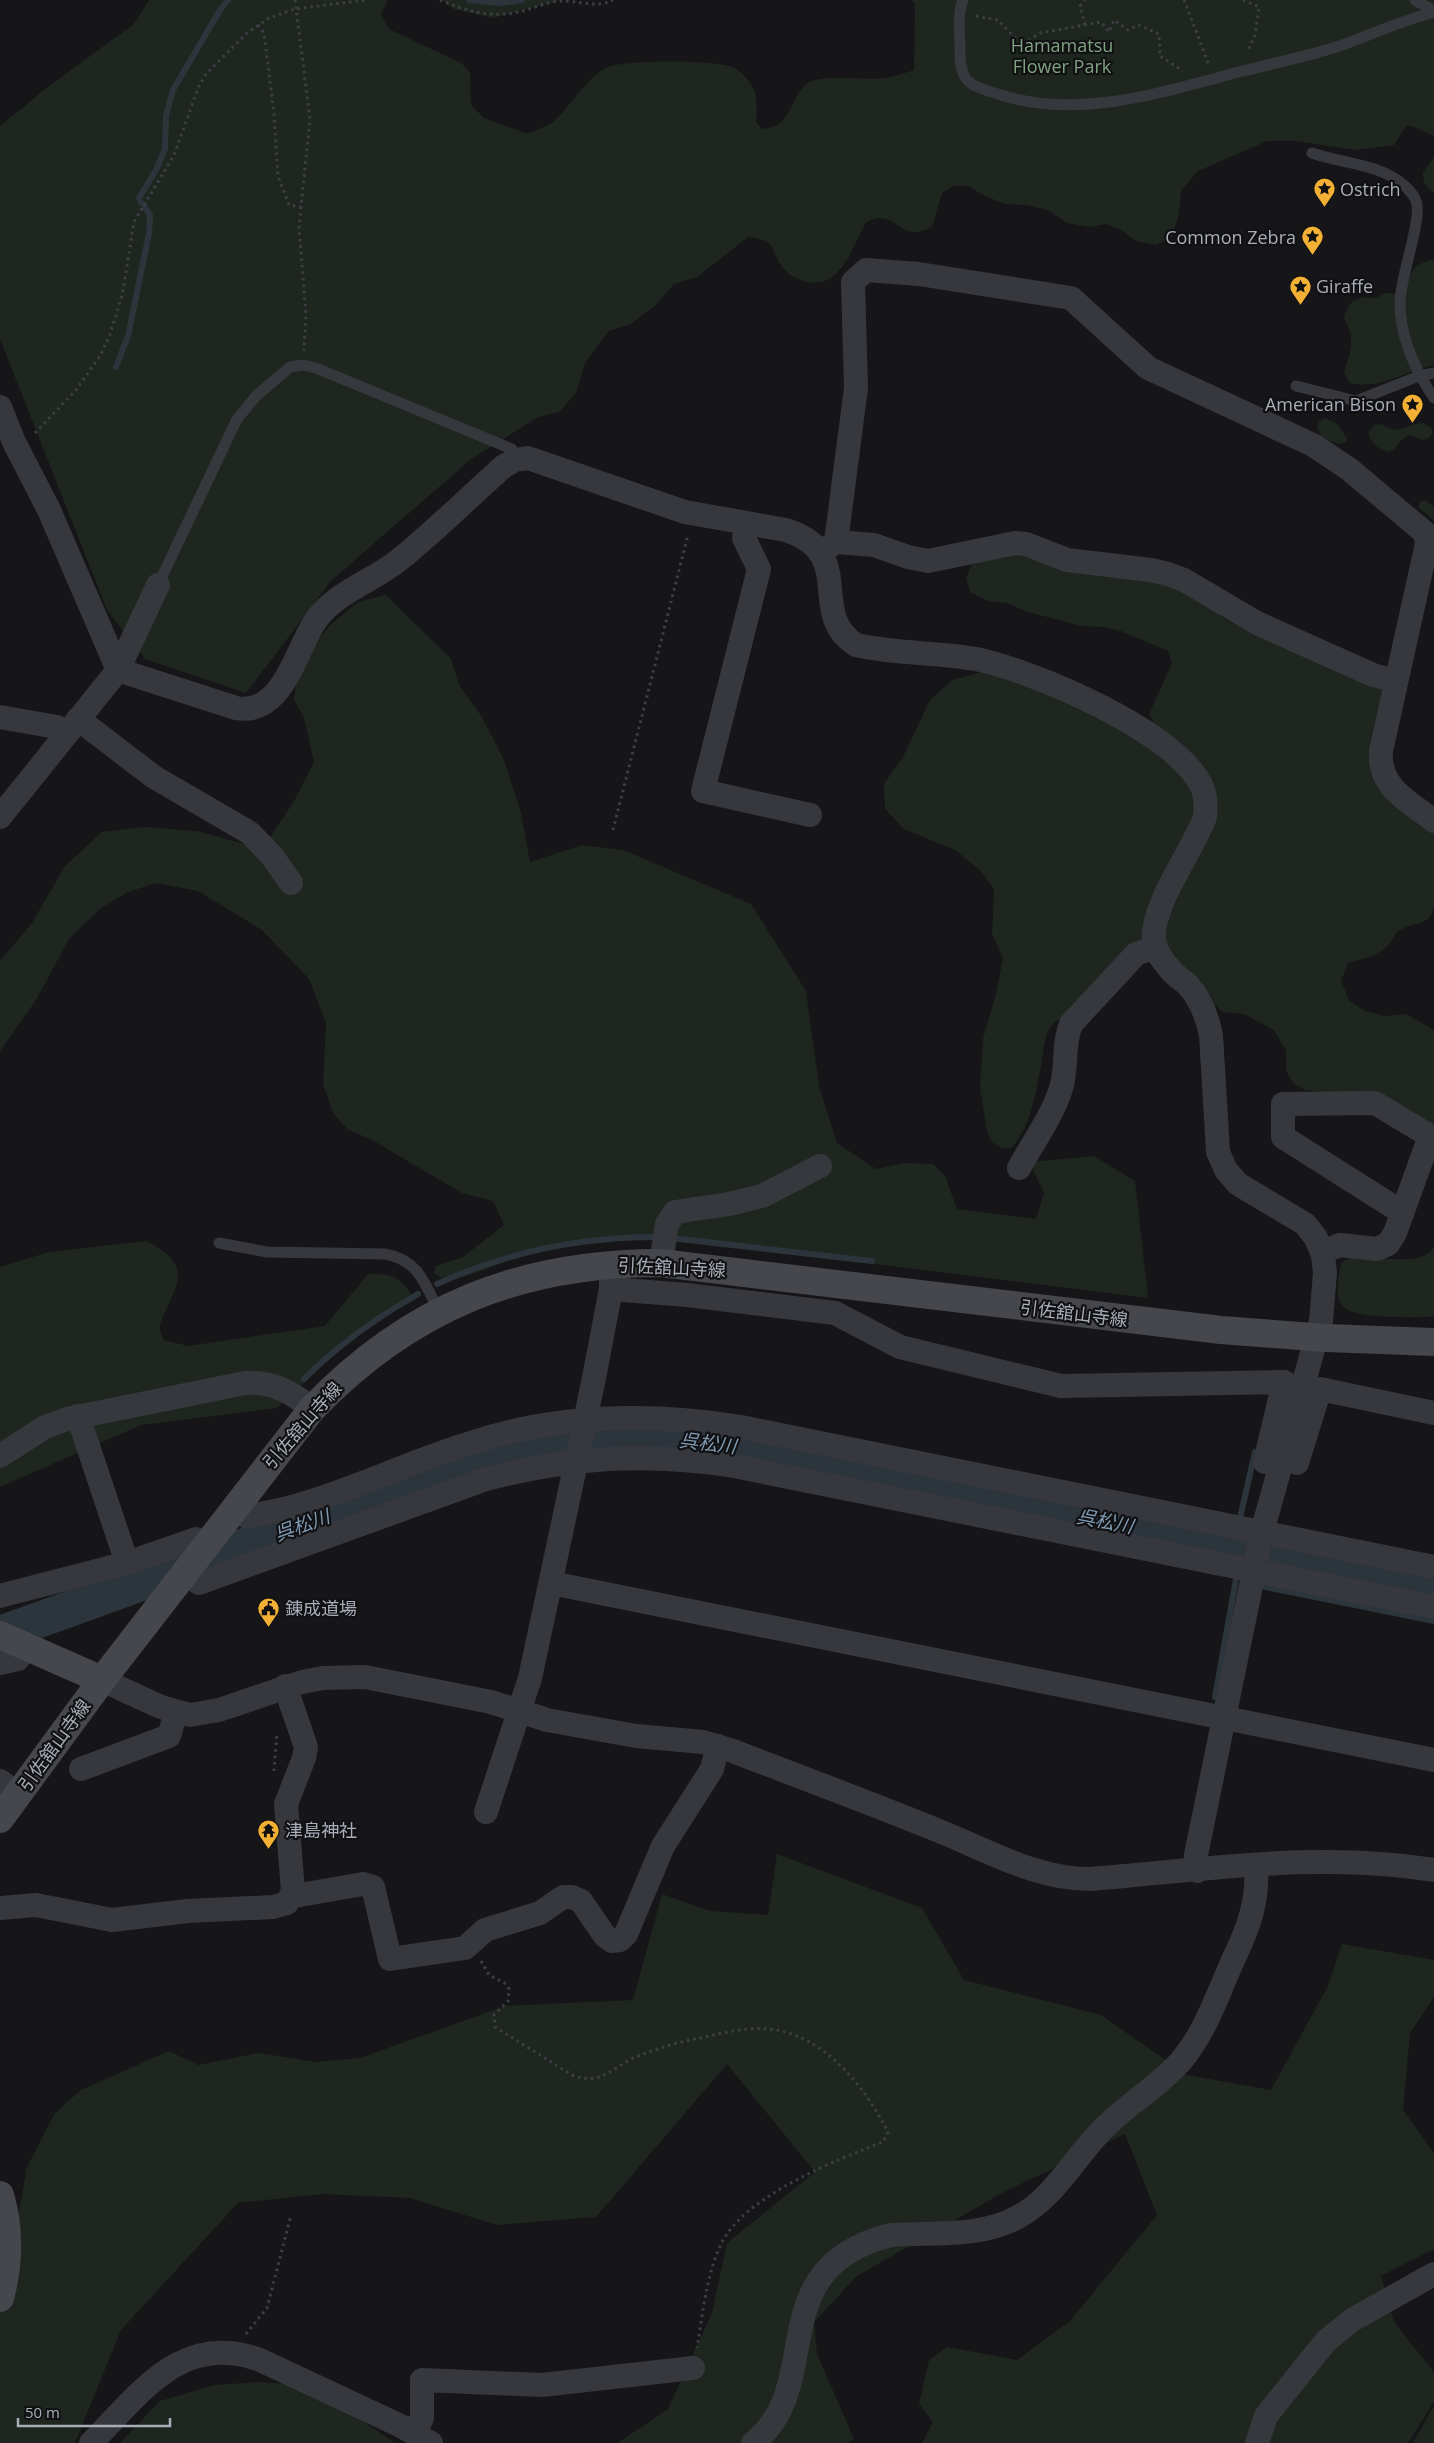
<svg xmlns="http://www.w3.org/2000/svg" width="1434" height="2443" font-family="'Open Sans','Noto Sans JP',sans-serif">
<style>
.green{fill:#1e261f}
.lines{fill:none;stroke-linecap:round;stroke-linejoin:round}
.stream{stroke:#2c353c;stroke-width:6}
.river{stroke:#2c353c;stroke-width:36}
.path{stroke:#3d3f44;stroke-width:3;stroke-dasharray:2.5 4;stroke-linecap:butt}
.service{stroke:#37383d;stroke-width:11}
.minor{stroke:#37383d;stroke-width:24}
.secondary{stroke:#45474d;stroke-width:28}
.labels{text-anchor:middle;dominant-baseline:central;stroke-width:4.5;stroke-linejoin:round;paint-order:stroke}
.park-label{font-size:18px;fill:#7fa381;stroke:#111113}
.poi-label{font-size:18px;fill:#a8adb8;stroke:#111113;text-anchor:start}
.street-label{font-size:18px;fill:#a8adb8;stroke:#111113}
.water-label{font-size:19px;font-style:italic;fill:#7f9bb3;stroke:#111113}
</style>
<rect width="100%" height="100%" fill="#161618"/>
<!-- green -->
<g class="green">
<path d="M149 0H388L381 14 389 29 461 63 470 72 471 105 484 118 528 134C536 130 548 126 555 120 570 107 589 74 608 67 626 60 721 59 736 69 757 84 758 98 756 122L762 129C792 127 789 100 805 85 820 72 865 81 885 78 894 77 904 73 914 70L915 3 911 0H1434V136L1412 126H1406L1394 145 1355 150 1296 141H1267L1198 171 1181 191 1179 214 1172 237 1156 245 1136 241 1121 230 1107 224 1089 227 1067 223 1048 210 1026 205 1005 204 985 196 968 186H953L942 193 932 227C901 242 902 218 878 218 875 218 870 221 866 222 853 245 842 289 807 282 798 280 790 276 784 269 768 250 780 240 748 237L697 277 674 284 657 304 631 324 609 331 585 363 576 393 559 412 538 417 470 460 332 580 246 693 145 659 107 610 0 339V126L49 86 134 24Z"/>
<path d="M442 0H561L493 18 454 9Z"/>
<path d="M1434 157V193C1425 187 1423 182 1423 172Z"/>
<path d="M1434 259V365C1404 371 1381 390 1350 383L1344 373C1351 349 1356 341 1344 318 1348 300 1358 295 1376 298L1385 293 1396 294 1417 265Z"/>
<path d="M1325 418 1337 424 1347 438 1346 442 1338 444 1322 438 1317 427 1319 421Z"/>
<path d="M1423 423 1431 428 1433 433 1429 438 1423 440 1410 435C1402 439 1398 442 1395 449L1389 452 1377 447 1369 437V431L1374 425 1382 424C1401 437 1404 424 1423 423Z"/>
<path d="M1424 500 1434 506V520L1419 508V503Z"/>
<path d="M1009 550 1181 589 1216 608 1221 616 1230 622 1379 688 1385 692 1374 758 1434 831V907C1431 926 1413 922 1400 930 1395 933 1392 941 1388 945 1378 956 1362 959 1348 963L1341 981 1349 1000 1365 1011 1385 1016 1406 1014 1434 1030V1128L1344 1095 1305 1090 1294 1084 1286 1071V1051L1274 1030 1244 1014 1223 1012 1210 1000 1163 944 1168 919 1210 826 1149 714 1172 663 1168 651 1121 631 1104 627 1081 626 1025 611 1008 603 988 601 970 592 966 578 972 564Z"/>
<path d="M386 595 451 659 459 685 482 717 504 760 521 813 530 862 582 845 623 850 751 904 806 991 819 1086 837 1143 876 1169 904 1163 933 1164 945 1176 957 1209 1036 1219 1044 1193 1029 1162 1094 1156 1135 1181 1148 1298 714 1244C649 1238 587 1238 524 1255 503 1260 450 1290 434 1273L436 1266 463 1257 504 1225 493 1201 462 1193 372 1140 347 1129 333 1113 323 1084 326 1023 309 979 262 930 198 891 156 883 128 892 101 908 69 939 36 1000 0 1051V961L32 923 65 866 102 832 144 827 197 831 252 846 266 843 293 803 314 762 304 718 294 700 297 677 311 649 330 625 358 602Z"/>
<path d="M982 672 1008 676 1125 727 1183 769 1199 809 1144 938 1066 1017C1062 1019 1056 1021 1053 1024 1044 1034 1044 1049 1042 1061 1036 1090 1032 1126 1011 1148H1001L992 1142 987 1131 980 1088 983 1039 996 994 1003 958 992 934 994 889 980 870 955 850 904 829 885 809 884 784 903 757 930 700 952 680Z"/>
<path d="M146 1241C200 1267 172 1288 159 1328L164 1340 188 1346 325 1326 368 1274C395 1274 400 1276 415 1300L385 1316 346 1343 277 1408 141 1425 0 1487V1267L49 1252Z"/>
<path d="M1434 1246V1317C1415 1317 1361 1319 1346 1309 1333 1301 1338 1275 1342 1262 1347 1260 1351 1256 1356 1256 1376 1255 1424 1269 1434 1246Z"/>
<path d="M777 1854 922 1908 964 1980 1101 2015 1187 2075 1271 2090 1328 1986 1342 1944 1434 1960V1997L1410 2033 1403 2110 1434 2153V2249L1381 2276 1394 2322 1434 2372V2402L1408 2443H922L933 2422 919 2404 929 2360 947 2347 1017 2360 1070 2321 1157 2215 1125 2134 1004 2192 857 2276 814 2322 817 2354 854 2439 848 2443H618L668 2409 712 2313 727 2243 815 2172 727 2064 596 2217 497 2225 410 2198 323 2194 238 2203 121 2330 75 2443H0V2300L12 2251 27 2167 55 2113 81 2090 169 2051 198 2065 259 2053 316 2062 360 2058 505 2006 633 2000 662 1894 710 1911 768 1915Z"/>
<path d="M261 2382 311 2386 395 2443H120L160 2401 215 2385Z"/>
<path d="M1434 2405V2443H1413Z"/>
</g>
<g class="lines">
<!-- stream -->
<g class="stream">
<path d="M469 0 501 3 522 0"/>
<path d="M141 203 139 198 156 170 165 149 166 116 173 90 220 10 228 0"/>
<path d="M116 367 128 336 149 234 150 215 145 207"/>
<path d="M671 1238 872 1261"/>
<path d="M437 1284C507 1252 579 1237 656 1237"/>
<path d="M304 1379C338 1345 376 1318 418 1294"/>
<path d="M1240 1518 1255 1452"/>
<path d="M1234 1546 1236 1533"/>
<path d="M1239 1562 1242 1548"/>
<path d="M1261 1586 1434 1621"/>
<path d="M1215 1697 1236 1579"/>
</g>
<!-- river -->
<path class="river" d="M0 1634 480 1461C568 1437 647 1433 737 1446L1434 1587"/>
<!-- path -->
<g class="path">
<path d="M295 0 310 119 299 227 306 315 304 351"/>
<path d="M440 0C466 11 491 18 519 12 533 9 545 2 560 1 576 0 598 9 613 0"/>
<path d="M1184 0 1209 65"/>
<path d="M1243 0 1259 7 1255 35 1247 53"/>
<path d="M976 16 998 20 1022 45 1040 33 1101 22 1109 32 1114 20 1128 30 1139 25 1159 34 1160 56 1183 71"/>
<path d="M258 25 264 33 274 114 278 176 289 205 301 207"/>
<path d="M1085 25 1080 6 1085 0"/>
<path d="M35 433 76 390 100 356 109 337 122 296 134 222 174 155 198 88 206 74 247 33 269 18 295 9 366 0"/>
<path d="M613 830 688 535"/>
<path d="M274 1771 277 1733"/>
<path d="M481 1961 489 1975 506 1984 509 1989 508 2001 494 2015 495 2027 572 2075C601 2087 613 2066 638 2056 658 2048 679 2042 700 2038 722 2033 746 2027 768 2029 823 2033 865 2087 888 2132L883 2142C836 2160 744 2196 721 2244 706 2276 703 2314 697 2348"/>
<path d="M246 2334 267 2308 291 2215"/>
</g>
<!-- service -->
<g class="service">
<path d="M963 0C957 14 960 33 960 49 959 84 970 85 1001 95 1080 120 1162 92 1239 72 1274 63 1311 56 1345 44 1375 33 1403 20 1434 12"/>
<path d="M1415 0 1434 11"/>
<path d="M1312 153C1343 164 1379 163 1405 186 1408 189 1415 197 1416 201 1423 217 1400 278 1400 302 1400 337 1415 370 1434 398"/>
<path d="M1296 386 1356 401 1419 376 1434 373"/>
<path d="M158 585 237 419 257 395 290 367 303 365 316 368 512 449 515 460"/>
<path d="M219 1243 267 1252 385 1254C419 1260 425 1284 439 1312"/>
</g>
<!-- minor -->
<g class="minor">
<path d="M0 407 14 442 49 510 118 670 236 708C283 717 296 649 316 620 336 592 373 581 399 560 435 531 469 497 504 466L515 460 528 458 685 512 786 530C859 554 806 613 856 645 895 654 936 652 976 659 1034 671 1176 731 1202 787 1206 796 1206 807 1205 817 1193 850 1151 906 1154 939 1155 951 1162 960 1170 969 1174 975 1181 979 1187 984 1201 999 1207 1016 1211 1035L1218 1152 1226 1170 1238 1184 1305 1224 1316 1238 1323 1255 1325 1273 1321 1321 1262 1532 1196 1855 1197 1871"/>
<path d="M746 524 744 538 759 569 703 791 810 815"/>
<path d="M836 542 874 545 908 557 928 561 1015 543 1026 544 1067 560 1151 570 1168 574 1184 580 1257 623 1373 675 1396 681"/>
<path d="M820 553 836 542 856 388 853 282 866 270 919 274 1071 298 1148 368 1313 445 1349 469 1424 532 1427 540 1426 548 1381 751C1378 787 1408 801 1434 821"/>
<path d="M0 717 57 727 66 734"/>
<path d="M78 719 154 777 250 833 272 856 291 883"/>
<path d="M0 817 118 670 158 585"/>
<path d="M1019 1168C1033 1142 1054 1114 1062 1085 1067 1064 1063 1044 1071 1024L1136 954 1156 947"/>
<path d="M1322 1252 1340 1245 1377 1249 1388 1244 1395 1233 1430 1136 1375 1103 1283 1104V1137L1392 1206 1403 1211"/>
<path d="M661 1263 667 1224 675 1212 729 1204 762 1196 820 1166"/>
<path d="M611 1289 687 1295 835 1313 900 1347 1061 1386 1284 1382 1265 1462"/>
<path d="M78 1416 127 1563"/>
<path d="M0 1456 45 1427 67 1419 245 1383C271 1381 292 1392 312 1409"/>
<path d="M1297 1463 1320 1389 1434 1413"/>
<path d="M234 1507 247 1517C263 1513 279 1511 295 1506 356 1489 413 1460 474 1442 560 1414 652 1413 741 1427L1434 1567"/>
<path d="M184 1572 199 1583 486 1479C571 1457 647 1452 734 1466L1434 1607"/>
<path d="M551 1583 1434 1760"/>
<path d="M0 1596 127 1563 196 1539 205 1545"/>
<path d="M0 1663 18 1659 24 1645"/>
<path d="M102 1680 161 1707 190 1715 219 1710 302 1682 323 1678 365 1677 491 1702 547 1720 636 1736 703 1742 733 1751C802 1778 871 1803 939 1831 989 1851 1036 1879 1090 1879 1204 1870 1321 1851 1434 1870"/>
<path d="M81 1769 169 1736 176 1712"/>
<path d="M0 1781 18 1794"/>
<path d="M486 1812 530 1678 593 1383 611 1289V1273"/>
<path d="M293 1891 300 1895 363 1884 373 1887 390 1959 465 1948 485 1930 540 1913 563 1897H572L581 1901 605 1936 612 1941 620 1940 626 1934 663 1846 712 1769 718 1746"/>
<path d="M0 1908 36 1905 112 1920 188 1911 273 1907 287 1903 293 1891 286 1804 304 1758 306 1747 285 1686"/>
<path d="M414 2433 422 2418V2380L542 2385 693 2368"/>
<path d="M91 2443C140 2394 181 2331 260 2360L401 2426 431 2443"/>
<path d="M753 2443C828 2385 758 2268 891 2235 933 2232 980 2238 1018 2217 1053 2198 1072 2162 1099 2133 1124 2106 1157 2088 1181 2061 1204 2034 1216 1999 1230 1967 1238 1949 1248 1930 1252 1911 1256 1896 1257 1881 1256 1866"/>
<path d="M1257 2443 1266 2416 1326 2341 1352 2320 1434 2274"/>
</g>
<!-- secondary -->
<g class="secondary">
<path d="M0 1635 102 1680"/>
<path d="M0 1819 102 1680 312 1409C410 1307 520 1263 661 1263L1221 1330 1326 1338 1434 1342"/>
<path d="M0 2195C10 2229 9 2264 0 2298"/>
</g>
</g>
<!-- icons -->
<defs>
<symbol id="sight-pin" viewBox="-11 -11 22 30"><path d="M0 17L-7.5 6A9.5 9.5 0 1 1 7.5 6Z" fill="#f2b134" stroke="#111113"/><path d="M0-6L1.8-2.2L6-1.7L2.9 1.2L3.7 5.4L0 3.3L-3.7 5.4L-2.9 1.2L-6-1.7L-1.8-2.2Z" fill="#111"/></symbol>
<symbol id="civic-pin" viewBox="-11 -11 22 30"><path d="M0 17L-7.5 6A9.5 9.5 0 1 1 7.5 6Z" fill="#f2b134" stroke="#111113"/><path d="M-.6-6.5H3V-4.5H.6V-3L4-1V1h2V6H-6V1h2V-1L-.6-3ZM-1.2 2.5V6h2.4V2.5Z" fill="#111"/></symbol>
<symbol id="temple-pin" viewBox="-11 -11 22 30"><path d="M0 17L-7.5 6A9.5 9.5 0 1 1 7.5 6Z" fill="#f2b134" stroke="#111113"/><path d="M0-6L5-2H3V0L6.5 2.5H4V6H1.5V3h-3V6H-4V2.5H-6.5L-3 0V-2H-5Z" fill="#111"/></symbol>
</defs>
<g fill-rule="evenodd">
<use href="#sight-pin" x="1312" y="176" width="25" height="34"/>
<use href="#sight-pin" x="1300" y="224" width="25" height="34"/>
<use href="#sight-pin" x="1288" y="274" width="25" height="34"/>
<use href="#sight-pin" x="1400" y="392" width="25" height="34"/>
<use href="#civic-pin" x="256" y="1596" width="25" height="34"/>
<use href="#temple-pin" x="256" y="1818" width="25" height="34"/>
</g>
<g class="labels">
<!-- park labels -->
<g class="park-label">
<text x="1062" y="45">Hamamatsu<tspan x="1062" dy="21">Flower Park</tspan></text>
</g>
<!-- poi labels -->
<g class="poi-label">
<text x="1340" y="189">Ostrich</text>
<text x="1296" y="237" text-anchor="end">Common Zebra</text>
<text x="1316" y="286">Giraffe</text>
<text x="1396" y="404" text-anchor="end">American Bison</text>
<text x="285" y="1608">錬成道場</text>
<text x="285" y="1830">津島神社</text>
</g>
<!-- street labels -->
<g class="street-label">
<text transform="translate(672 1267) rotate(3)">引佐舘山寺線</text>
<text transform="translate(1074 1313) rotate(7)">引佐舘山寺線</text>
<text transform="translate(302 1425) rotate(-49)">引佐舘山寺線</text>
<text transform="translate(54 1745) rotate(-54)">引佐舘山寺線</text>
</g>
<!-- water labels -->
<g class="water-label">
<text transform="translate(708 1443) rotate(7)">呉松川</text>
<text transform="translate(1105 1521) rotate(11)">呉松川</text>
<text transform="translate(302 1525) rotate(-20)">呉松川</text>
</g>
</g>
<!-- scale -->
<path d="M18 2418v8h152v-8" fill="none" stroke="#a8adb8" stroke-width="2.5"/>
<text x="25" y="2418" font-size="15" fill="#a8adb8" stroke="#111113" stroke-width="4" paint-order="stroke">50 m</text>
</svg>
